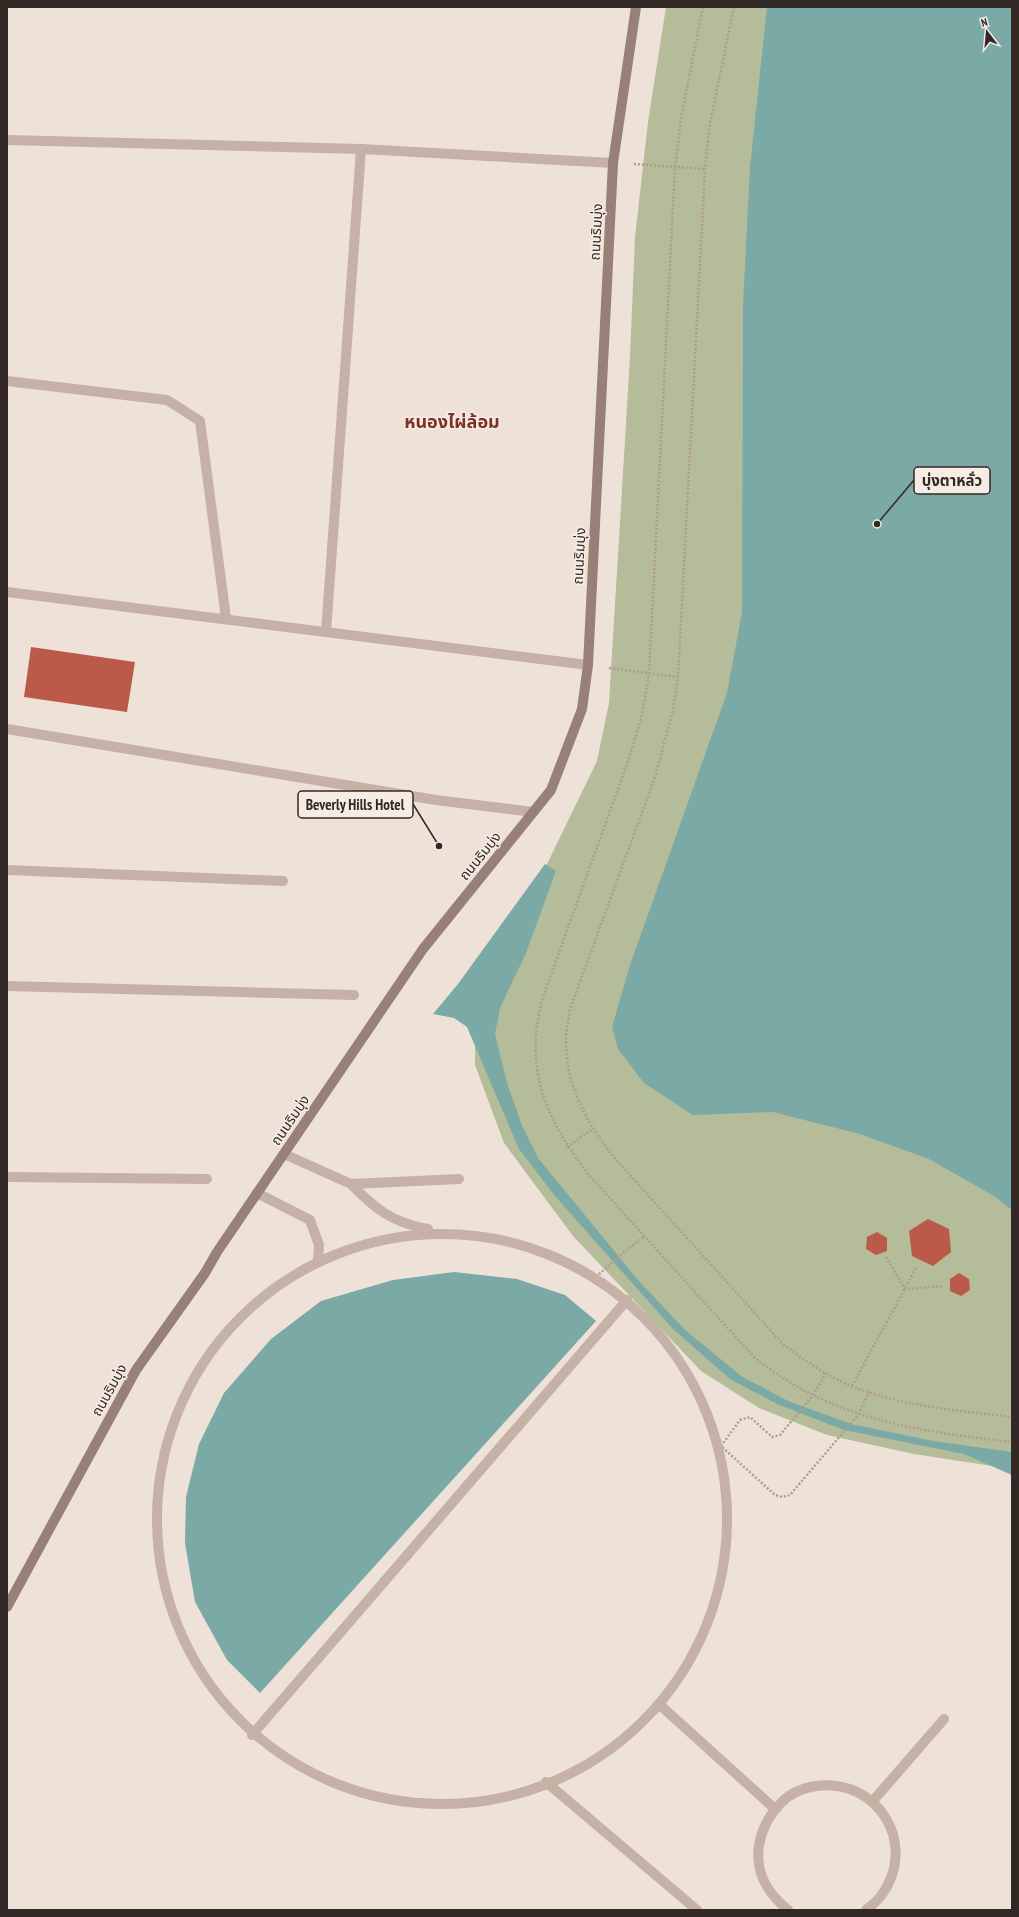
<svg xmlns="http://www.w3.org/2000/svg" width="1019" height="1917" font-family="'PT Sans Narrow','Noto Sans Thai',sans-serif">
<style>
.green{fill:#b4bc9a}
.water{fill:#7aa9a6}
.building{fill:#bb5a49}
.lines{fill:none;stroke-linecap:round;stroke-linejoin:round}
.path{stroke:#b19b90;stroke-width:2.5;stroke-dasharray:2 2;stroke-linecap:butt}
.lane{stroke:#c5b1a6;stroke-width:10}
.street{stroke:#c5b1a6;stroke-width:10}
.secondary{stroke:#988077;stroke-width:10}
.labels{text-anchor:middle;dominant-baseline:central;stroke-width:3;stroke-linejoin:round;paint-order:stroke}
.street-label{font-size:14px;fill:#322926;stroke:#f7ece4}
.district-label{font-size:18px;font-weight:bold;fill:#7a3226;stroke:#f7ece4}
.leader{fill:none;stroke:#322926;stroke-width:1.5}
.callout-dot{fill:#322926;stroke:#f7ece4;stroke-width:1.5}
.callout{fill:#f7ece4;stroke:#322926;stroke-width:1.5}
.callout-label{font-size:15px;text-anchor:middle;font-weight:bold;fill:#322926}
</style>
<rect width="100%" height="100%" fill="#eee2d8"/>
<!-- green -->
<path class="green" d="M666 7H1012V1469L914 1454 827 1435 759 1408 701 1371 573 1236 504 1143 475 1065V1027L516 928 597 761 609 703 630 357 635 237 648 122Z"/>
<!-- water -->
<g class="water">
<path d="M767 7H1012V1210L994 1196 929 1159 860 1134 773 1112 693 1115 644 1083 618 1049 612 1027 630 965 727 693 742 612 743 306 750 167Z"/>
<path d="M545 864 556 871 526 953 500 1008 495 1034 507 1083 521 1123 538 1158 638 1280 684 1329 741 1376 788 1401 851 1424 933 1441 1012 1452V1475L964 1454 844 1430 777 1404 730 1379 673 1329 555 1196 519 1149 467 1027 454 1018 433 1014 458 984Z"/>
<path d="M454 1272 517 1279 565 1295 596 1321 260 1693 227 1660 195 1602 185 1543 186 1497 199 1444 224 1393 271 1339 321 1301 393 1280Z"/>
</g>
<!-- building -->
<g class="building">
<path d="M31 647 135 662 127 712 24 697Z"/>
<path d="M928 1219 949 1229 951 1252 933 1266 912 1256 909 1231Z"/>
<path d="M877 1232 887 1238V1251L876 1255 866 1249 867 1237Z"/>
<path d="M959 1273 969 1279 970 1290 961 1296 950 1291V1279Z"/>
</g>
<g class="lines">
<!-- path -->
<g class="path">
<path d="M703 7 681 118 675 167 649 674 641 719 628 761 543 997C523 1069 545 1118 589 1175L754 1357C832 1420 916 1431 1012 1442"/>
<path d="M734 7 710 123 705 169 678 677 673 710 655 777 570 1009C569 1019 566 1030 566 1040 565 1083 586 1121 611 1154L782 1343C803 1360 826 1375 851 1386 900 1406 960 1411 1012 1417"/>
<path d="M634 164 705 169"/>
<path d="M609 668 678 677"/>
<path d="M567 1147 593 1129"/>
<path d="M886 1257 905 1289 944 1286"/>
<path d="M596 1277 623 1253 645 1236"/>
<path d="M826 1373 813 1395 780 1435 772 1437 750 1417 740 1420 721 1446 775 1495 782 1497 790 1495 858 1415 869 1392"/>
<path d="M852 1386 917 1266"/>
</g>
<!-- lane -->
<g class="lane">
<path d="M284 1154 351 1184 459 1179"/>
<path d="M351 1184C375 1209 393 1223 428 1229"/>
<path d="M257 1193 310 1220 319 1245 318 1262"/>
<circle cx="442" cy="1519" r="285"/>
<path d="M660 1705 775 1809"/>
<path d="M252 1735 627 1300"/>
<path d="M546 1782 697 1910"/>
<path d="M872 1802 944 1719"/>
<path d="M788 1910C767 1893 755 1873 759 1845 762 1828 769 1815 781 1803 790 1793 803 1788 816 1786 878 1777 919 1845 881 1896 877 1901 871 1906 866 1910"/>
</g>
<!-- street -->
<g class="street">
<path d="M7 140 361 149 613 163"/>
<path d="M7 381 167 400 200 421 226 618"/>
<path d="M7 592 588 665"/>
<path d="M326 632 361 149"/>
<path d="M7 729 436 800 533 812"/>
<path d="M7 870 283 881"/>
<path d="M7 986 354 995"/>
<path d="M7 1177 207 1179"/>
</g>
<!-- secondary -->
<path class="secondary" d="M7 1607 136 1370 205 1273 217 1252 423 949 551 790 582 709 588 665 613 163 636 7"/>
</g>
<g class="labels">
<!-- street labels -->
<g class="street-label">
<text transform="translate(596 232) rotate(-87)">ถนนริมบุ่ง</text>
<text transform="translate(579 556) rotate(-87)">ถนนริมบุ่ง</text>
<text transform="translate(480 856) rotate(-51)">ถนนริมบุ่ง</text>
<text transform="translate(290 1120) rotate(-56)">ถนนริมบุ่ง</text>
<text transform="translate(109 1390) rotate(-61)">ถนนริมบุ่ง</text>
</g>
<!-- district labels -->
<g class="district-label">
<text x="452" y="421">หนองไผ่ล้อม</text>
</g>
</g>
<!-- callouts -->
<path class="leader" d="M877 524L914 480M439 846L413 804"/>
<g class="callout-dot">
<circle cx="877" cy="524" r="4"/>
<circle cx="439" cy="846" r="4"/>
</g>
<g class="callout">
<rect x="914" y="467" width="76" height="27" rx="4"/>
<rect x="298" y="791" width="115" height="27" rx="4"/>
</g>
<g class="callout-label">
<text x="952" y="486">บุ่งตาหลั่ว</text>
<text x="355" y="810">Beverly Hills Hotel</text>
</g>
<!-- border -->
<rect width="1019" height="1917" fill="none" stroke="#322926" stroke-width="16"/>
<!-- north arrow -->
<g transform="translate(987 32) rotate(344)" stroke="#f7ece4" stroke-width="3" paint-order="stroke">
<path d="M0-3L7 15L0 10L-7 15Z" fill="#322926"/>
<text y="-6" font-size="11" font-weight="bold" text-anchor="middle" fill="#322926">N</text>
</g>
</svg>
